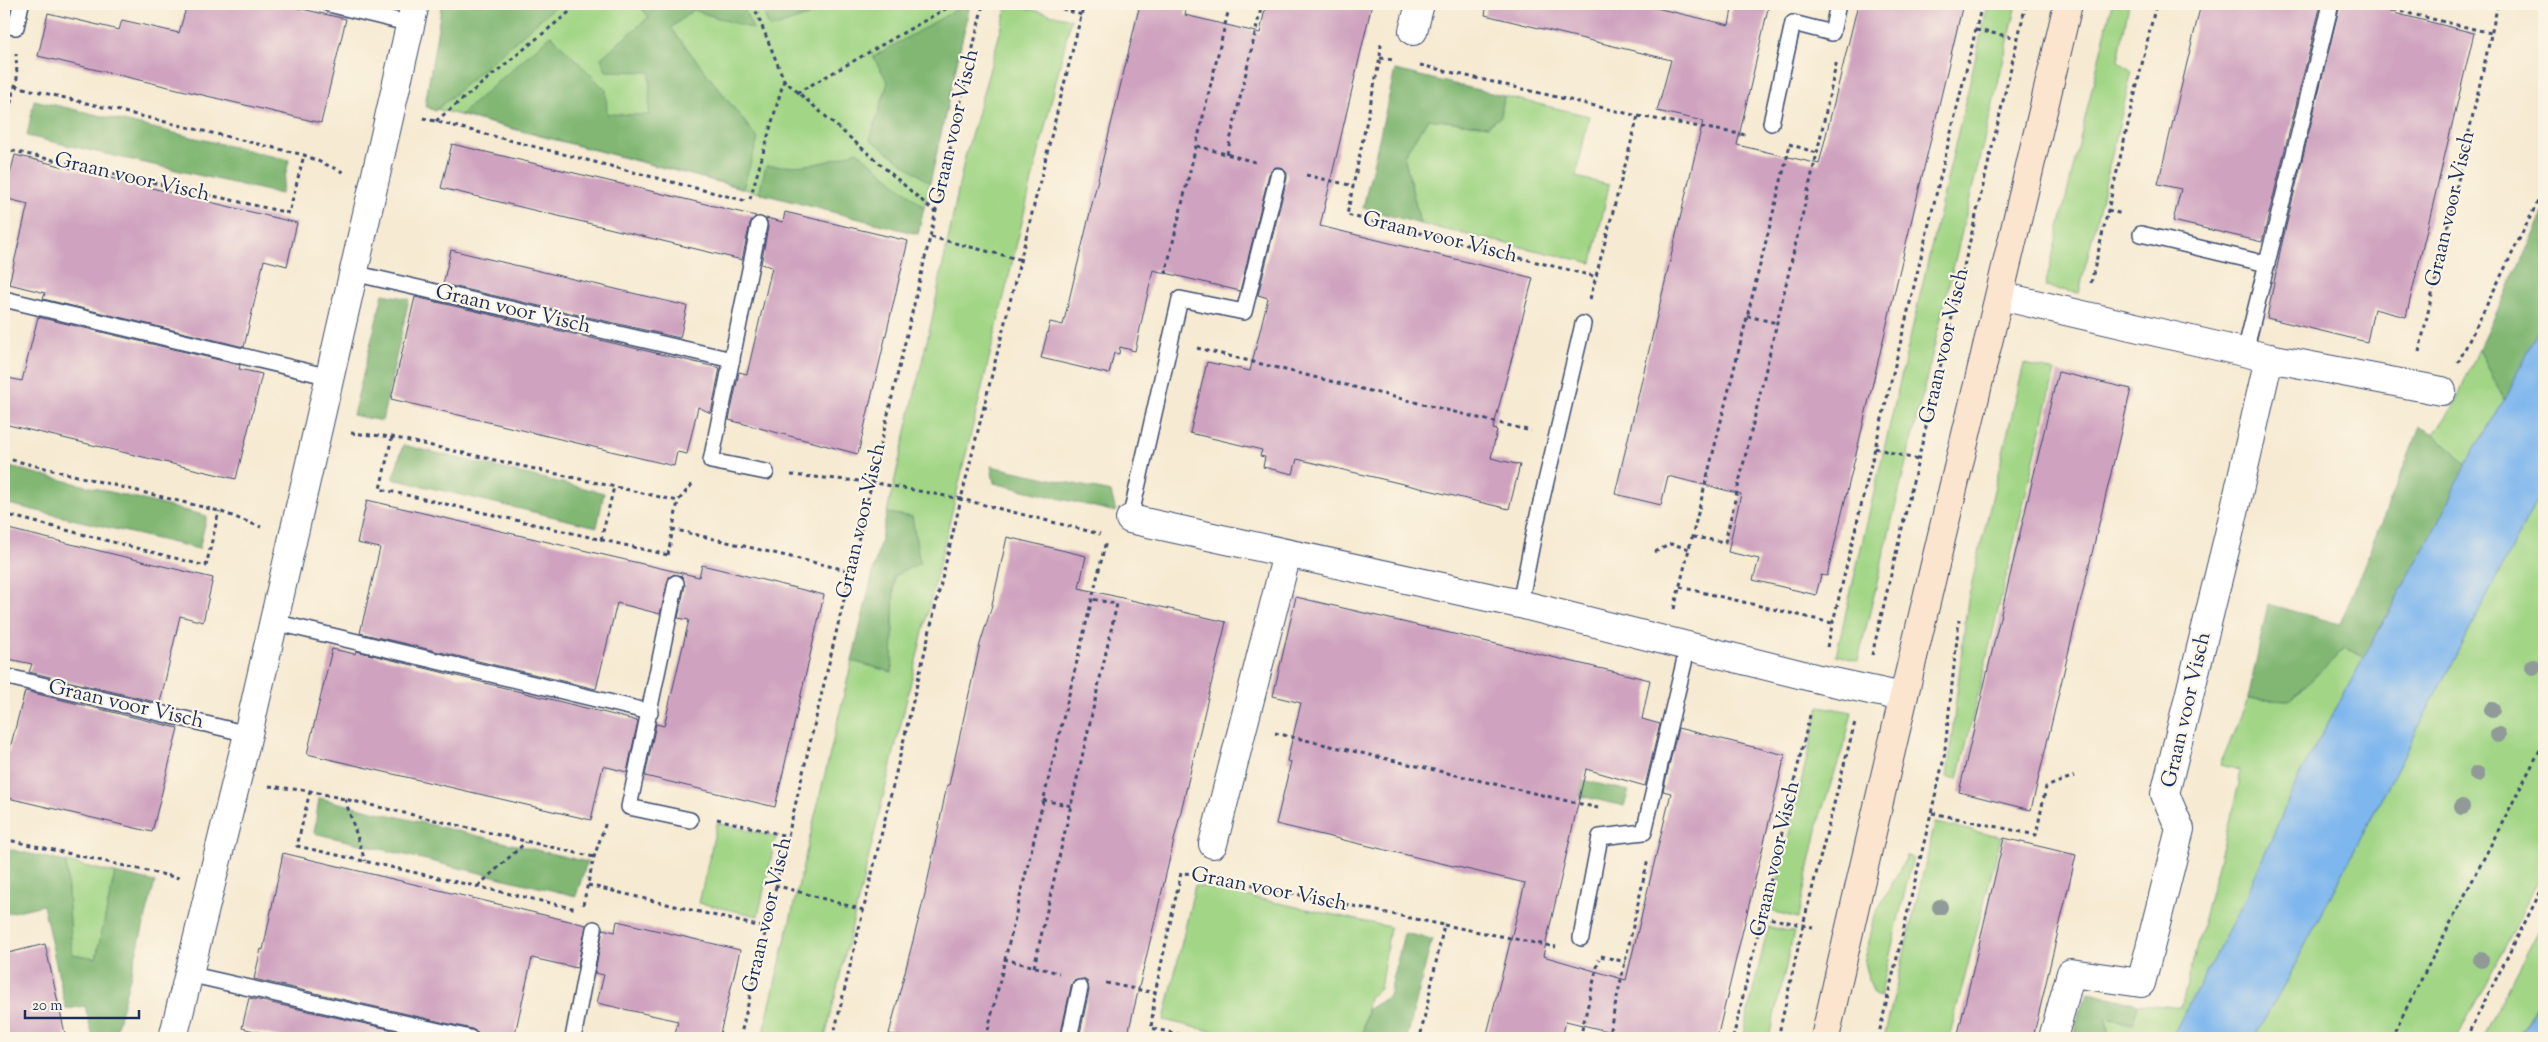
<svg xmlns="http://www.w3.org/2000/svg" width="2548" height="1042" font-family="'Sorts Mill Goudy',serif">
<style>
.green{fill:#a2d686;stroke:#5e8272}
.forest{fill:#81b773;stroke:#4e7368}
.water{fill:#7eb6ee;stroke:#4c72a6}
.building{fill:#cfa3bf}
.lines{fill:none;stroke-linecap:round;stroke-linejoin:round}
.lane-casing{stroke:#3c4b6f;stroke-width:18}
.street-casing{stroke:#3c4b6f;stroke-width:30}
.secondary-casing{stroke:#3c4b6f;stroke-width:30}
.path{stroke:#3c4b6f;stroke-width:3;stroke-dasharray:4 4;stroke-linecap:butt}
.lane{stroke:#fff;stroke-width:15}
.street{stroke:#fff;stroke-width:28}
.secondary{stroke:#fce5cf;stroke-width:28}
.tree{fill:#909a98}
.labels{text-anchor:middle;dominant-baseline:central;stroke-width:4.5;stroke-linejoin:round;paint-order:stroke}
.street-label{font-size:21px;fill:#1b2f5e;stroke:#fcf5e5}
</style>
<rect width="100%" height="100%" fill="#fcf5e5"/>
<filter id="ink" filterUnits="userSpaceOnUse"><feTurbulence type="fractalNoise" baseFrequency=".02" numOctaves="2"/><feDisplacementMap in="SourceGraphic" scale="10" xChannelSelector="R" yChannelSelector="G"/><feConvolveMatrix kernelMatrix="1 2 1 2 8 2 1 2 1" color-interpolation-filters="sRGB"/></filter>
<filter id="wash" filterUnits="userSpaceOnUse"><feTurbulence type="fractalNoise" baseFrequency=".0096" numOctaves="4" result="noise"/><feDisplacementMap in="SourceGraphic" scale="20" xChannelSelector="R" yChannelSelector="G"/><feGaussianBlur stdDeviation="1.12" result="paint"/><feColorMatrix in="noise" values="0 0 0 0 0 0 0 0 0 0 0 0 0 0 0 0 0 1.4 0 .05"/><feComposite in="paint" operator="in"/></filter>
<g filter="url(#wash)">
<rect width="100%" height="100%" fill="#f6ead2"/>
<!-- green -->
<g class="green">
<path d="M442 4H970L918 234 425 106Z"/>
<path d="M1008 4 1071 19 825 1038H762L852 661 892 672 894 576 912 517 887 513 932 319 964 161Z"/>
<path d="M1988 4H2017L1858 661 1836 655Z"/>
<path d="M2112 4H2129L2118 61 2132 71 2079 293 2045 287Z"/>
<path d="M1504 96 1589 116 1576 177 1609 185 1592 263 1420 224 1404 155 1428 119 1488 126 1501 116Z"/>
<path d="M2479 349 2504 400 2466 464 2434 434 2453 407Z"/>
<path d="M2024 364 2055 371 1958 779 1947 777 1968 599Z"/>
<path d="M2544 486V869L2457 1038H2254L2289 976Z"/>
<path d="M2345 648 2364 657 2299 776 2243 903 2171 1038H2109L2105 1018 2133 1024 2138 1004 2181 1007 2239 784 2240 770 2220 765 2248 699 2289 701Z"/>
<path d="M1819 706 1852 712 1845 742 1820 816 1798 918 1771 911Z"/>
<path d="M717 823 776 837 758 916 699 903Z"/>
<path d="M1935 823 2001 837 1949 1038H1884Z"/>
<path d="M1907 856 1913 857 1880 997 1874 995 1864 964 1875 915Z"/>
<path d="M66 862 115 873 96 958 72 954Z"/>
<path d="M1195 885 1390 927 1380 989 1369 997 1362 1038H1240L1164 1020Z"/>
<path d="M2544 920V988L2519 1038H2482Z"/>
<path d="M1768 927 1794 932 1769 1038H1742Z"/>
</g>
<!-- forest -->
<g class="forest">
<path d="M442 4H558L435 111 425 106Z"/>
<path d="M638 4H742L753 29 693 10 671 28 758 139 743 188 460 115 551 35 606 90 607 114 649 115 650 72 606 71 601 58 649 17Z"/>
<path d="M760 4H821V11L770 29Z"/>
<path d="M966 4H970L930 183 870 139 888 82 873 57Z"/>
<path d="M1395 70 1504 96 1501 116 1488 126 1428 119 1404 155 1420 224 1363 208Z"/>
<path d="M34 100 289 160 281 194 27 136Z"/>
<path d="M857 151 924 207 918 234 759 193 766 166C805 166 821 166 857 151Z"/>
<path d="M2544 213V320L2504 400 2479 349Z"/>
<path d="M383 294 409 299 382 421 353 415Z"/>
<path d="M2420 427 2434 434 2466 464 2435 528 2364 657 2345 648 2289 701 2248 699 2268 604 2340 624Z"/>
<path d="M403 445 604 493 597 527 393 479Z"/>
<path d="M6 466 207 516 199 549 4 503Z"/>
<path d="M991 466 1111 492 1116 512 994 483Z"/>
<path d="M887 513 912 517 920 563 894 576 892 672 852 661Z"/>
<path d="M1462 752 1629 791 1624 806 1459 768Z"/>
<path d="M319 798 587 862 576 896 314 833Z"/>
<path d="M4 848 66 862 72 954 96 958 115 873 155 882 114 1038H93L85 1006 66 1009 43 905 4 914Z"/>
<path d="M1404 933 1432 939 1407 1038H1362L1367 1010 1389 996Z"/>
<path d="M2089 992 2138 1004 2133 1024 2106 1018 2109 1038H2074L2079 1012Z"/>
</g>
<!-- water -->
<g class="water">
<path d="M2544 320V486L2289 976 2254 1038H2171L2243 903 2299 776 2435 528 2466 464 2504 400Z"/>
<path d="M2544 991V1038H2520Z"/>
</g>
<g id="blocks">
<!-- building -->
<g class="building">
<path d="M187 4H280L346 19 321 123 38 56 48 13 119 30 122 20 179 33Z"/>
<path d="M1140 4H1187L1185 15 1260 33 1266 4H1372L1320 226 1533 278 1493 429 1497 430 1491 458 1520 465 1509 509 1297 459 1293 474 1263 467 1265 457 1260 456 1262 450 1190 433 1207 362 1250 371 1268 298 1258 295 1287 178V173L1281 167H1275L1269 174 1240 291 1153 270 1135 351 1120 347 1119 354 1114 353 1109 374 1041 358 1050 322 1063 325Z"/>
<path d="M1487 4H1639L1729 25 1733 4H1769L1737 145 1819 164 1858 4H1963L1827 576 1821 575 1816 595 1753 580 1759 559 1728 552 1741 494 1668 476 1661 505 1615 494 1703 121 1657 111 1671 60 1485 15Z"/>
<path d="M2201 4H2321L2262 242 2173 221 2181 189 2158 184Z"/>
<path d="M2340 4H2392L2390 12 2474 33 2406 317 2374 309 2367 342 2267 318 2281 247Z"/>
<path d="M452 144 756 216 750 223 742 260 441 188Z"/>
<path d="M15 155 297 223 287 266 264 260 244 347 43 299 45 293 9 284 28 204 4 198Z"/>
<path d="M785 212 908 241 858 454 729 420 739 372 747 374 772 267 761 264 768 227 766 218 783 222Z"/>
<path d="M451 250 687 306 680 338 443 284Z"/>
<path d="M415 297 720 368 711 413 698 407 687 454 677 452 674 466 391 399Z"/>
<path d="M38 317 240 365 239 369 262 374 236 479 4 424V377L22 381Z"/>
<path d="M2058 372 2131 389 2031 810 1959 792Z"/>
<path d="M367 500 699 577 702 565 824 595 775 807 645 776 656 724 664 726 689 620 678 618 685 585 682 576 674 574 669 577 660 614 617 603 596 689 360 633 380 548 357 543Z"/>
<path d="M4 528 213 578 203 622 180 616 160 703 29 672 32 664 4 658Z"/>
<path d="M1007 537 1086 556 1079 588 1226 622 1127 1038H1079L1089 990 1087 981 1082 979 1073 981 1071 986 1060 1038H909L889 1034 925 894 947 785H949L980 644 991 609Z"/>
<path d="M1296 597 1650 680 1642 719 1660 724 1645 786 1586 769 1543 956 1626 980 1671 793 1663 791 1678 728 1785 755 1717 1038H1636L1566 1021 1562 1038H1486L1525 883 1276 824 1291 762 1287 761 1301 703 1273 696Z"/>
<path d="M332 649 355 654 356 651 638 721 627 772 603 766 591 820 307 754Z"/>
<path d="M25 691 178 728 152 832 4 797V751L9 752Z"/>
<path d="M2004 838 2076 855 2033 1038H1957Z"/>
<path d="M283 853 586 925 577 968 532 958 514 1038H479L477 1032 472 1029 254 979 261 949 263 950Z"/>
<path d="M617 921 740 950 719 1038H674L678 1021 597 1003 604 975 595 973 603 929 615 932Z"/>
<path d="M45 944 66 1038H4V954Z"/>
<path d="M249 998 429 1038H283L242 1028Z"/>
</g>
</g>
</g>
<g filter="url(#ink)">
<use href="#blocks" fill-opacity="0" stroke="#3c4b6f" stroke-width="1"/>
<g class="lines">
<defs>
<g id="lane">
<path d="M329 4 411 24"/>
<path d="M4 25 16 27 21 4"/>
<path d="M1771 123 1793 23 1832 33 1838 4"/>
<path d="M759 225 711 461 766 472"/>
<path d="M2141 234 2267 264"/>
<path d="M353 273 732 360"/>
<path d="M4 299 330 377"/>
<path d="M2245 352 2331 4"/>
<path d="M1130 519 1180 299 1244 312 1278 176"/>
<path d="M676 583 629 807 690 820"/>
<path d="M1520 604 1535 528 1583 324"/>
<path d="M274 622 650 712"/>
<path d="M4 676 248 734"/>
<path d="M1581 938 1600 837 1644 832 1688 646"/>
<path d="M188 974 470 1038"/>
<path d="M573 1038 594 929"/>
<path d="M1069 1038 1080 988"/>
</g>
<g id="street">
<path d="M1413 31 1420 4"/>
<path d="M2001 296 2269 358 2442 391"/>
<path d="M1130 519 1520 604 1819 679 1903 697"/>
<path d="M1213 844 1287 554"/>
<path d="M173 1038 248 734 415 4"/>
<path d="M2053 1038 2071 973 2141 983 2180 829 2165 794 2229 534 2269 358"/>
</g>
<path id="secondary" d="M1825 1038C1902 692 1988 349 2068 4"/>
</defs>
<!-- lane casing -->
<use href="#lane" class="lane-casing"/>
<!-- street casing -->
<use href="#street" class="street-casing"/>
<!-- secondary casing -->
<use href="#secondary" class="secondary-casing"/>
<!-- path -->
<g class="path">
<path d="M753 4 784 80 935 212"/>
<path d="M1047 4 1082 15"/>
<path d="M2370 4 2491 33"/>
<path d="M1976 30 2018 38"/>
<path d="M1381 44 1380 58 1347 215 1597 277"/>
<path d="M1380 58 1394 60"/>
<path d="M1420 65 1638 116 1746 135"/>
<path d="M15 86 304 155 343 172"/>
<path d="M797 93 954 4"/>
<path d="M4 117 8 114 17 78 16 53"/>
<path d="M423 118 746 201"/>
<path d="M436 121 579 4"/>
<path d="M1789 144 1817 153"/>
<path d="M1197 146 1255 162"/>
<path d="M4 149 289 213 304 155"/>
<path d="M1227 154 1262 4"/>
<path d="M1306 175 1354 186"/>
<path d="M750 199 784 80"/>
<path d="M2108 210 2122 214"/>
<path d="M931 237 1022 260"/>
<path d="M1167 274 1166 271 1230 4"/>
<path d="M2091 283 2156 4"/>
<path d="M1590 299 1638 116"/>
<path d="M1747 316 1777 323"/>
<path d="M1197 348 1531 431"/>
<path d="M2419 352 2498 4"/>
<path d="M2458 363 2544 189"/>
<path d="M983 407 991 409"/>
<path d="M351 433 392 437 678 501 694 482"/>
<path d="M392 437 380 489 668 555 669 557"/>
<path d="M1875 448 1918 460"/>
<path d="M4 458 219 511 261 527"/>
<path d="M791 475 871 482 961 499 1084 4"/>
<path d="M4 514 206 566 219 511"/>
<path d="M672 529 850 571"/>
<path d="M1693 537 1725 542 1817 153 1837 60"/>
<path d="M601 540 614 487"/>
<path d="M1655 552 1671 544 1690 549"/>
<path d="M668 555 678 501"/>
<path d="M1680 587 1832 623"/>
<path d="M1674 609 1790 145"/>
<path d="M1827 647 1982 4"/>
<path d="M1872 655 2026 4"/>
<path d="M1275 733 1598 808"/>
<path d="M269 786 310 791 594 857"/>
<path d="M310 791 297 846 577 909"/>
<path d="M345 799 365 861"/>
<path d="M1043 800 1072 806"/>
<path d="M1932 813 2036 835 2046 787 2074 776"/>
<path d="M717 819 787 836"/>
<path d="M4 839 179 878"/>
<path d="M1220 878 1444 925 1420 1038"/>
<path d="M588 885 766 928"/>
<path d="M775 885 863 910"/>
<path d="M478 886 526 842"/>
<path d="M583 905 594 857 606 822"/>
<path d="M1763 917 1813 927"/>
<path d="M1444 925 1556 947"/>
<path d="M1601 956 1626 962"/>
<path d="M1004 959 1059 973"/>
<path d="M1034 967 1117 604 1092 599"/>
<path d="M1106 983 1155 993"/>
<path d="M740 1038 930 237 983 4"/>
<path d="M833 1038 961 499 1100 534"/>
<path d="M986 1038 1106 541"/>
<path d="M1196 1038 1151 1028 1155 993 1181 873 1196 874"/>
<path d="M1580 1038 1599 959"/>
<path d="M1608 1038 1648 859"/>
<path d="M1733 1038 1811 711"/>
<path d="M1778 1038 1803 925 1855 722"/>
<path d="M1878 1038 1944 758 1959 620"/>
<path d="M2391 1038 2544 742"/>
<path d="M2466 1038 2544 885"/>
</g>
<!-- lane -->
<use href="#lane" class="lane"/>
<!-- street -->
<use href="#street" class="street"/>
<!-- secondary -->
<use href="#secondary" class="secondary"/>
</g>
<!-- trees -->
<g class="tree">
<circle cx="2533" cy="667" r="8"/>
<circle cx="2492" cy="710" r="8"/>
<circle cx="2498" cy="735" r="8"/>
<circle cx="2477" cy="774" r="8"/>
<circle cx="2462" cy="807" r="8"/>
<circle cx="1940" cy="907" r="8"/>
<circle cx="2481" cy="960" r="8"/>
</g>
</g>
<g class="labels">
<!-- street labels -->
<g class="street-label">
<text transform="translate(955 127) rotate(-77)">Graan voor Visch</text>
<text transform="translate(132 178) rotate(13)">Graan voor Visch</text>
<text transform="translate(2451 209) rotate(-77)">Graan voor Visch</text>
<text transform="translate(1440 238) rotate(14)">Graan voor Visch</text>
<text transform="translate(513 310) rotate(13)">Graan voor Visch</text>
<text transform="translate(1945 346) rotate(-77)">Graan voor Visch</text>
<text transform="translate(862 521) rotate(-77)">Graan voor Visch</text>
<text transform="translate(126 705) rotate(13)">Graan voor Visch</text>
<text transform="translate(2187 710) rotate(-77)">Graan voor Visch</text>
<text transform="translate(1776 859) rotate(-77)">Graan voor Visch</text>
<text transform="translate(1269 890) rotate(11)">Graan voor Visch</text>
<text transform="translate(768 915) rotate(-77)">Graan voor Visch</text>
</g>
</g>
<!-- margin -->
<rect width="2548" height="1042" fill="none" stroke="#fcf5e5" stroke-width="20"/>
<!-- scale -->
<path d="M25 1010v8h114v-8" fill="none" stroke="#1b2f5e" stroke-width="2.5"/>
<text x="32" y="1010" font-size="15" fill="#1b2f5e" stroke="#fcf5e5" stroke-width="4" paint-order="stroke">20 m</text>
</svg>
